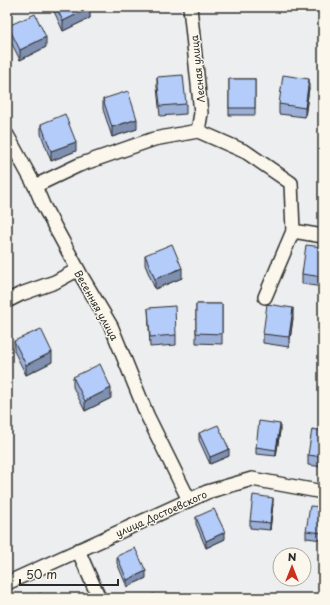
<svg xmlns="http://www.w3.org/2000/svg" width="330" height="605" font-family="'Playpen Sans',sans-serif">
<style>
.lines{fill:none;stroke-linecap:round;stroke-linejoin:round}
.street-casing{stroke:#2b2b2b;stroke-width:16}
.street{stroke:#fbf7ec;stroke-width:13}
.wall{fill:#9bafd7;stroke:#2b2b2b}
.shaded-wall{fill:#7e8faf;stroke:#2b2b2b}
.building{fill:#b4ccfa;stroke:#2b2b2b}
.labels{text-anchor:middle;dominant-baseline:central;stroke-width:3;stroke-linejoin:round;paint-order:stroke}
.street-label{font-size:10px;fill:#2b2b2b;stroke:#fbf7ec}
</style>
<rect width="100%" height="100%" fill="#edeeef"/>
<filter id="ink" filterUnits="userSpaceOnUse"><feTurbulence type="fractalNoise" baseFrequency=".025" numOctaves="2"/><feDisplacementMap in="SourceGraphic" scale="8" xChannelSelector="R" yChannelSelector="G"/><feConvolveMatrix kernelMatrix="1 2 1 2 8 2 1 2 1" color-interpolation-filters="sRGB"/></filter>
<g filter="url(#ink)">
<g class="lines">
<defs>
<g id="street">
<path d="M190 7 201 113 198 131"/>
<path d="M7 135 35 186 43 205 82 277 111 326 147 415 189 500"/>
<path d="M35 186 79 165 154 139 198 131 246 152 291 183 293 231 323 236"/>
<path d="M265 297 293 231"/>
<path d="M7 301 21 294 55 282 77 270"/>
<path d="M78 550 99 598"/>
<path d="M7 583 207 492 252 479 323 492"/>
</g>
</defs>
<!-- street casing -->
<use href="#street" class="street-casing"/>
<!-- street -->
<use href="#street" class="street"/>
</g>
<!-- wall -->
<g class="wall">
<path d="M52 7H89L90 18 63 31Z"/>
<path d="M8 26 46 47 20 60 8 36Z"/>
<path d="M157 77 186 104V114L160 116 157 87Z"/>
<rect x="229" y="79" width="26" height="36"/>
<path d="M309 88 305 117 279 114V104Z"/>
<path d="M103 99 137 129 112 137 103 109Z"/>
<path d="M41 124 76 151 51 161 41 134Z"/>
<path d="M323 247V287L302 284V274Z"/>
<path d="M145 255 182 278 155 289 145 265Z"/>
<path d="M196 304H222V344L196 343Z"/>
<path d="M148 308 176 335V345L150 347Z"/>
<path d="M293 318 289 347 263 343V334Z"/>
<path d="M14 341 52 362 26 375 14 351Z"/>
<path d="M73 377 111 398 85 411 73 387Z"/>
<path d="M280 431 276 456 256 454V447Z"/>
<path d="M323 431V467L308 465V455Z"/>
<path d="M199 433 229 456 210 464 199 440Z"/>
<path d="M273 504 270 530 250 528V521Z"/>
<path d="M323 507V540L306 538V531Z"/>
<path d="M196 517 225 539 206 548 196 524Z"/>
<path d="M117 556 146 578 127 587 117 563Z"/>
</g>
<!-- shaded-wall -->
<g class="shaded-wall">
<path d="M90 8V18L63 31V21Z"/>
<path d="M46 37V47L20 60V50Z"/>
<path d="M309 79V88L305 117V108Z"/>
<path d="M137 119V129L112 137V127Z"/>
<path d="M76 142V151L51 161V151Z"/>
<path d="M182 268V278L155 289V279Z"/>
<path d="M293 308V318L289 347V337Z"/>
<path d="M52 352V362L26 375V365Z"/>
<path d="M111 388V398L85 411V401Z"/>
<path d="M280 424V431L276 456V450Z"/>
<path d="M229 449V456L210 464V457Z"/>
<path d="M273 498V504L270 530V523Z"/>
<path d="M225 532V539L206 548V541Z"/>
<path d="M146 571V578L127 587V580Z"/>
</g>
<!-- building -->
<g class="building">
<path d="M56 7H89L90 8 63 21Z"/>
<path d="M35 14 46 37 20 50 8 26Z"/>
<path d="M183 75 186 104 160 106 157 77Z"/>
<path d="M283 75 309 79 305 108 279 104Z"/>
<rect x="229" y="79" width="26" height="29"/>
<path d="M128 91 137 119 112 127 103 99Z"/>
<path d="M65 114 76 142 51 151 41 124Z"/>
<path d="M172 244 182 268 155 279 145 255Z"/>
<path d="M306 245 323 247V277L302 274Z"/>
<path d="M196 304H222V334L196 333Z"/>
<path d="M267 304 293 308 289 337 263 334Z"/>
<path d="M175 306 176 335 150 337 148 308Z"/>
<path d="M41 329 52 352 26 365 14 341Z"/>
<path d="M100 364 111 388 85 401 73 377Z"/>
<path d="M259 421 280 424 276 450 256 447Z"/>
<path d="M218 425 229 449 210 457 199 433Z"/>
<path d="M312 429 323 431V457L308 455Z"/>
<path d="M253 495 273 498 270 523 250 521Z"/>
<path d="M310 506 323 507V533L306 531Z"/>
<path d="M214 509 225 532 206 541 196 517Z"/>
<path d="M135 548 146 571 127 580 117 556Z"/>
<path d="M41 593 43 598H31Z"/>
<path d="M154 594 155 598H146Z"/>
</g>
</g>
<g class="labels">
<!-- street labels -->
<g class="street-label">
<text transform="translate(197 69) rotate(-96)">Лесная улица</text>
<text transform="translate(97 305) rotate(61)">Весенняя улица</text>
<text transform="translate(161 513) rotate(-24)">улица Достоевского</text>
</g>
</g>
<!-- margin -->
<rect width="330" height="605" fill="none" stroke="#fbf7ec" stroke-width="24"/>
<rect x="12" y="12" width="306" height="581" fill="none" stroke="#2b2b2b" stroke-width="1.5" filter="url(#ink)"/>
<!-- north arrow -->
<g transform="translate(292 567)"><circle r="19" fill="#fbf7ec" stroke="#a8a59f"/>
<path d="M0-3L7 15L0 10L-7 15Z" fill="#c8321e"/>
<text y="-6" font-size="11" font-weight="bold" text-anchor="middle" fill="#2b2b2b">N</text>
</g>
<!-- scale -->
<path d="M20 579v6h98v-6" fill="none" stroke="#2b2b2b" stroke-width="2"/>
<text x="26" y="579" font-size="12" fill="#2b2b2b" stroke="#fbf7ec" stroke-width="3" paint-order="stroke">50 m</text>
</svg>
